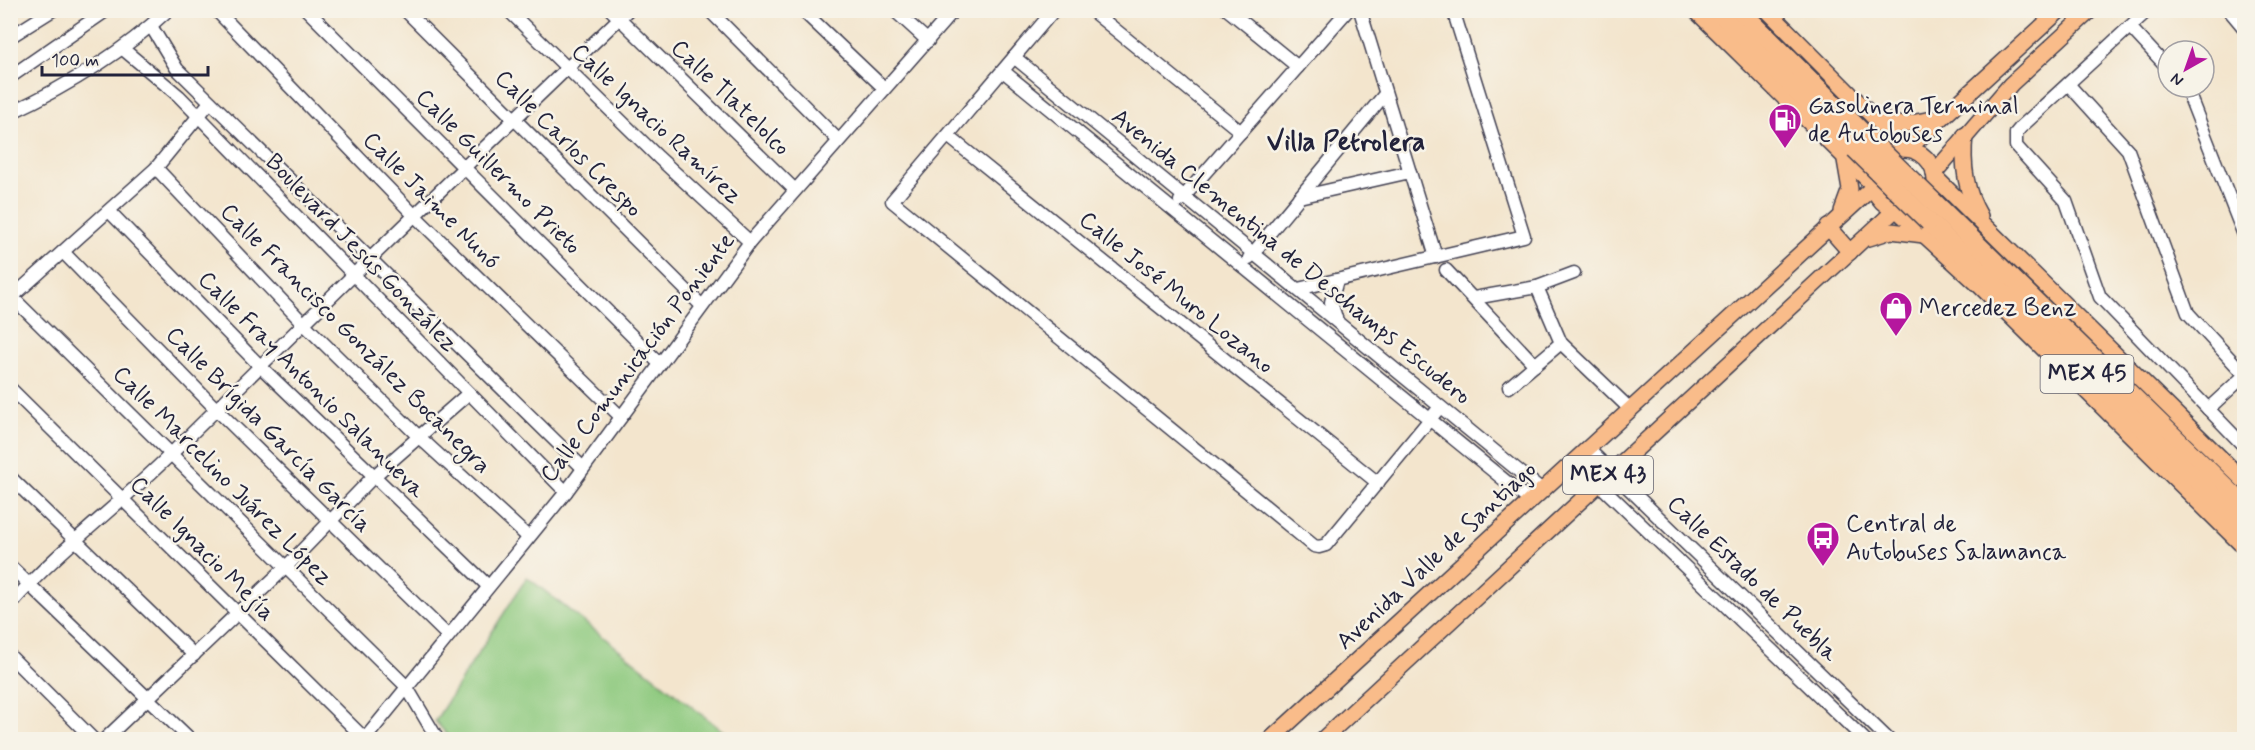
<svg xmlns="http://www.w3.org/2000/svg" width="2255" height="750" font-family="Mynerve,sans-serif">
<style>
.green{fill:#8dc97e;stroke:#58765c;stroke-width:1.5}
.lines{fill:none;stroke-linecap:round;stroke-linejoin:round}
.minor-casing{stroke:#413f51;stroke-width:15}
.major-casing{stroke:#413f51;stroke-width:18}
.highway-casing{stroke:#413f51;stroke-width:21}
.minor{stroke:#fff;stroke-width:12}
.major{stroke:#f9bc8a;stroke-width:15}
.highway{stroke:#f9bc8a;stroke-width:18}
.highway-bridge-casing{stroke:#413f51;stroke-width:21;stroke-linecap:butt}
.highway-bridge{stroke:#f9bc8a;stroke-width:18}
.labels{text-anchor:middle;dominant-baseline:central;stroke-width:5;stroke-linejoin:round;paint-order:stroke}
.shield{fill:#f7f3e8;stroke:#62616f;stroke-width:1.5}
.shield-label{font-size:22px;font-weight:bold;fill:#22223b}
.street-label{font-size:24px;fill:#22223b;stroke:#f7f3e8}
.poi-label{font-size:24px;fill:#22223b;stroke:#f7f3e8;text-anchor:start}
.quarter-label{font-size:27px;font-weight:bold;fill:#22223b;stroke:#f7f3e8}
</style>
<rect width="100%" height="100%" fill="#f7f3e8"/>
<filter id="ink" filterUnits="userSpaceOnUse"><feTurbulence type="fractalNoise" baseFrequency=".0167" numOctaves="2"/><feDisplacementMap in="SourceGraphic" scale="12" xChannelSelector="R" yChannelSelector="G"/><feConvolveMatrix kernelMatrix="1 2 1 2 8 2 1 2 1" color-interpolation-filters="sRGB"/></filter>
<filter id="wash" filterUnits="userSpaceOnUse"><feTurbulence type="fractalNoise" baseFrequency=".008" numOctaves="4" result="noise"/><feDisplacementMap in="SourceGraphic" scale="24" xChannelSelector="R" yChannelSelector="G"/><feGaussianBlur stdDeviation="1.35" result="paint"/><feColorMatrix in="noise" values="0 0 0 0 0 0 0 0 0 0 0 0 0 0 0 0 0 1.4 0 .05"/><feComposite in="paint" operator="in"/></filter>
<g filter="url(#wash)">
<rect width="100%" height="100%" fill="#f3e5cd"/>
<!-- green -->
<path class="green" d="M527 577 733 739H451L435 721Z"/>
</g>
<g filter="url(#ink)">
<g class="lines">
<defs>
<g id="minor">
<path d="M216 10 414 215 621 417"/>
<path d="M307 10 660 364"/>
<path d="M405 10 702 306"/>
<path d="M508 10 658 157 750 242"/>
<path d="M611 10 795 190"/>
<path d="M709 10 838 140"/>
<path d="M802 10 884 88"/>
<path d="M894 10 928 41"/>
<path d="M1054 10 892 201 1314 546 1319 547 1326 545 1440 407"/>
<path d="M1091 10 1241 132"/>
<path d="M1228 10 1298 67"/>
<path d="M1360 10 1436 257"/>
<path d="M2148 10 2021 127 2016 133V146L2066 201 2100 297 2244 446"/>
<path d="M2229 10 2244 28"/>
<path d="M151 26 177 69 583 468"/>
<path d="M2130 27 2168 68"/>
<path d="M10 37 53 10"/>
<path d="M123 49 179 96 566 492"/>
<path d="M1014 57 1542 490"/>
<path d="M1003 71 1530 501"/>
<path d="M10 77 107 10"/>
<path d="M2068 84 2128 150 2188 313 2244 374"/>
<path d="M2186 87 2244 235"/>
<path d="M10 113C68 86 121 54 168 10"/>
<path d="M948 136 1378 483"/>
<path d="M156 168 303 323 418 436 528 537"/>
<path d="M1299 197 1410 172"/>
<path d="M1180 201 1348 10"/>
<path d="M109 211 260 366 487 585"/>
<path d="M63 252 216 409 447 635"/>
<path d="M1249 258 1385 94"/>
<path d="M1446 270 1535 365"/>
<path d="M1337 280 1331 302 1337 321"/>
<path d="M1537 287 1561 343 1630 409"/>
<path d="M1298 289 1524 236 1453 10"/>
<path d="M10 295 406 686 438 740"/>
<path d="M1474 298 1537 287 1574 273"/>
<path d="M10 299 156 168 210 102"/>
<path d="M1509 387 1561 343"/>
<path d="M10 388 365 739"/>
<path d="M2208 409 2244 376"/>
<path d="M1587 448 1889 740"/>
<path d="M1574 460 1865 740"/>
<path d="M10 477 194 655"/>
<path d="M10 566 191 740"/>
<path d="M10 605C58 550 117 507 169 456 321 306 474 157 628 10"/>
<path d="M10 656 94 740"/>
<path d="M104 740 285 568 373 477 469 393"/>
<path d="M364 740 566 492 750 242 954 10"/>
</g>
<g id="major">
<path d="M1695 10 1873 185"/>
<path d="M1767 10 1905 149"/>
<path d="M1878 118 1901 125 1942 117"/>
<path d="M1965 135C1962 163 1965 191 1980 216"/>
<circle cx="1904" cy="180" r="31"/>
<path d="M1908 149 2060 10"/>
<path d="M1934 173 2011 84 2091 10"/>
<path d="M1935 177 2244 481"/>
<path d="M1842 211 1850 189 1845 160"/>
<path d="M1898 211 1980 286 2244 547"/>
<path d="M1828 227 1850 252"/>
<path d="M1869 238 1891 231 1924 235"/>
<path d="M1270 740 1873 187"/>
<path d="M1322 740 1895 210"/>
</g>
<g id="highway">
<path d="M1717 10 1855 149"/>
<path d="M1740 10 1867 137"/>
<path d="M1942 210 2244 505"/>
<path d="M1929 222 2244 525"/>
</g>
</defs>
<!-- minor casing -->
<use href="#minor" class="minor-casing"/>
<!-- major casing -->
<use href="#major" class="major-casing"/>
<!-- highway casing -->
<use href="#highway" class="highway-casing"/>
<!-- minor -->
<use href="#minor" class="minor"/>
<!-- major -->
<use href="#major" class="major"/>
<!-- highway -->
<use href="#highway" class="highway"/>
<defs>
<g id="highway-bridge">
<path d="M1867 137 1942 210"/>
<path d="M1855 149 1929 222"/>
</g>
</defs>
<!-- highway-bridge casing -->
<use href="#highway-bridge" class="highway-bridge-casing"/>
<!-- highway-bridge -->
<use href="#highway-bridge" class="highway-bridge"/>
</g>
</g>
<!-- icons -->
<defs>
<symbol id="fuel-pin" viewBox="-11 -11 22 30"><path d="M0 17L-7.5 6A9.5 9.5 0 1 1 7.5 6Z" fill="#b5179e" stroke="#f7f3e8"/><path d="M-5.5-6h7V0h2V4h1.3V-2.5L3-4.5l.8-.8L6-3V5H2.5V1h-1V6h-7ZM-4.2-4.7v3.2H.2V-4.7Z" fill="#fff"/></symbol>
<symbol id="shop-pin" viewBox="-11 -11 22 30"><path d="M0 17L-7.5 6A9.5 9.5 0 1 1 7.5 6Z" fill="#b5179e" stroke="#f7f3e8"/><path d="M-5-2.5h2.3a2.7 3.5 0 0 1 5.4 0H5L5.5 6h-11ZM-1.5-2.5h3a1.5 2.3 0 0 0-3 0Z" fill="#fff"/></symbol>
<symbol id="bus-pin" viewBox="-11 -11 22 30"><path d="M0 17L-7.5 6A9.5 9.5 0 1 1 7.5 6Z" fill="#b5179e" stroke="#f7f3e8"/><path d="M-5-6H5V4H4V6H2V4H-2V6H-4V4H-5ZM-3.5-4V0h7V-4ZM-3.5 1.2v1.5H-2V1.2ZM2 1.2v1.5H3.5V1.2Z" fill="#fff"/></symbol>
</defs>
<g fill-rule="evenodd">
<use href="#fuel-pin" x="1766" y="101" width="38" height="52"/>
<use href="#shop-pin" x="1877" y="289" width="38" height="52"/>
<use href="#bus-pin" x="1804" y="519" width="38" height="52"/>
</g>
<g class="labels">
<!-- shield labels -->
<g class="shield">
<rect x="2040.5" y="355" width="93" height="38" rx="4.5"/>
<rect x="1563" y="456" width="90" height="38" rx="4.5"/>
</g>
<g class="shield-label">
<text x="2087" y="374">MEX 45</text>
<text x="1608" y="475">MEX 43</text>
</g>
<!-- street labels -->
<g class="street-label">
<text transform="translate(730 98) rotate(44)">Calle Tlatelolco</text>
<text transform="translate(656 124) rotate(43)">Calle Ignacio Ramírez</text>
<text transform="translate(568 144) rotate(45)">Calle Carlos Crespo</text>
<text transform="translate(498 172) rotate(45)">Calle Guillermo Prieto</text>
<text transform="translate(431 201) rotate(45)">Calle Jaime Nunó</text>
<text transform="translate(361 253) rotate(46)">Boulevard Jesús González</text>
<text transform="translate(1291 257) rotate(39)">Avenida Clementina de Deschamps Escudero</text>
<text transform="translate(1176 293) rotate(39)">Calle José Muro Lozano</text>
<text transform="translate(355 339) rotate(45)">Calle Francisco González Bocanegra</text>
<text transform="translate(638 358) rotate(-53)">Calle Comunicación Poniente</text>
<text transform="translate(311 385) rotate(45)">Calle Fray Antonio Salanueva</text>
<text transform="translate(268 430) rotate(45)">Calle Brígida García García</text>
<text transform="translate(222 476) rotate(45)">Calle Marcelino Juárez López</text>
<text transform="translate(202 549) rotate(45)">Calle Ignacio Mejía</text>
<text transform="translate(1437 556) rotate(-43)">Avenida Valle de Santiago</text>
<text transform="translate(1752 579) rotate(44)">Calle Estado de Puebla</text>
</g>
<!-- poi labels -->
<g class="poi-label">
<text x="1808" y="106">Gasolinera Terminal<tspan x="1808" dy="28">de Autobuses</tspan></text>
<text x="1919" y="308">Mercedez Benz</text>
<text x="1846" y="524">Central de<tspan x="1846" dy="28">Autobuses Salamanca</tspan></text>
</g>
<!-- quarter labels -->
<g class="quarter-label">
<text x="1346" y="142">Villa Petrolera</text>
</g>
</g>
<!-- margin -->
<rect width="2255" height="750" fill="none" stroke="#f7f3e8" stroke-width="36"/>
<!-- north arrow -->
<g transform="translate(2186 69) rotate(220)"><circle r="28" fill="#f7f3e8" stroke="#a29fa3" stroke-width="1.5"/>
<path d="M0-4.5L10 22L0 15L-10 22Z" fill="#b5179e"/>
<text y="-9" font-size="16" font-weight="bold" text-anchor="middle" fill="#22223b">N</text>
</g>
<!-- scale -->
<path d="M42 66v9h166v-9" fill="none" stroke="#22223b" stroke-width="3"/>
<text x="51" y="66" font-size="18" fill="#22223b" stroke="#f7f3e8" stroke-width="4.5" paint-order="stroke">100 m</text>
</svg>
